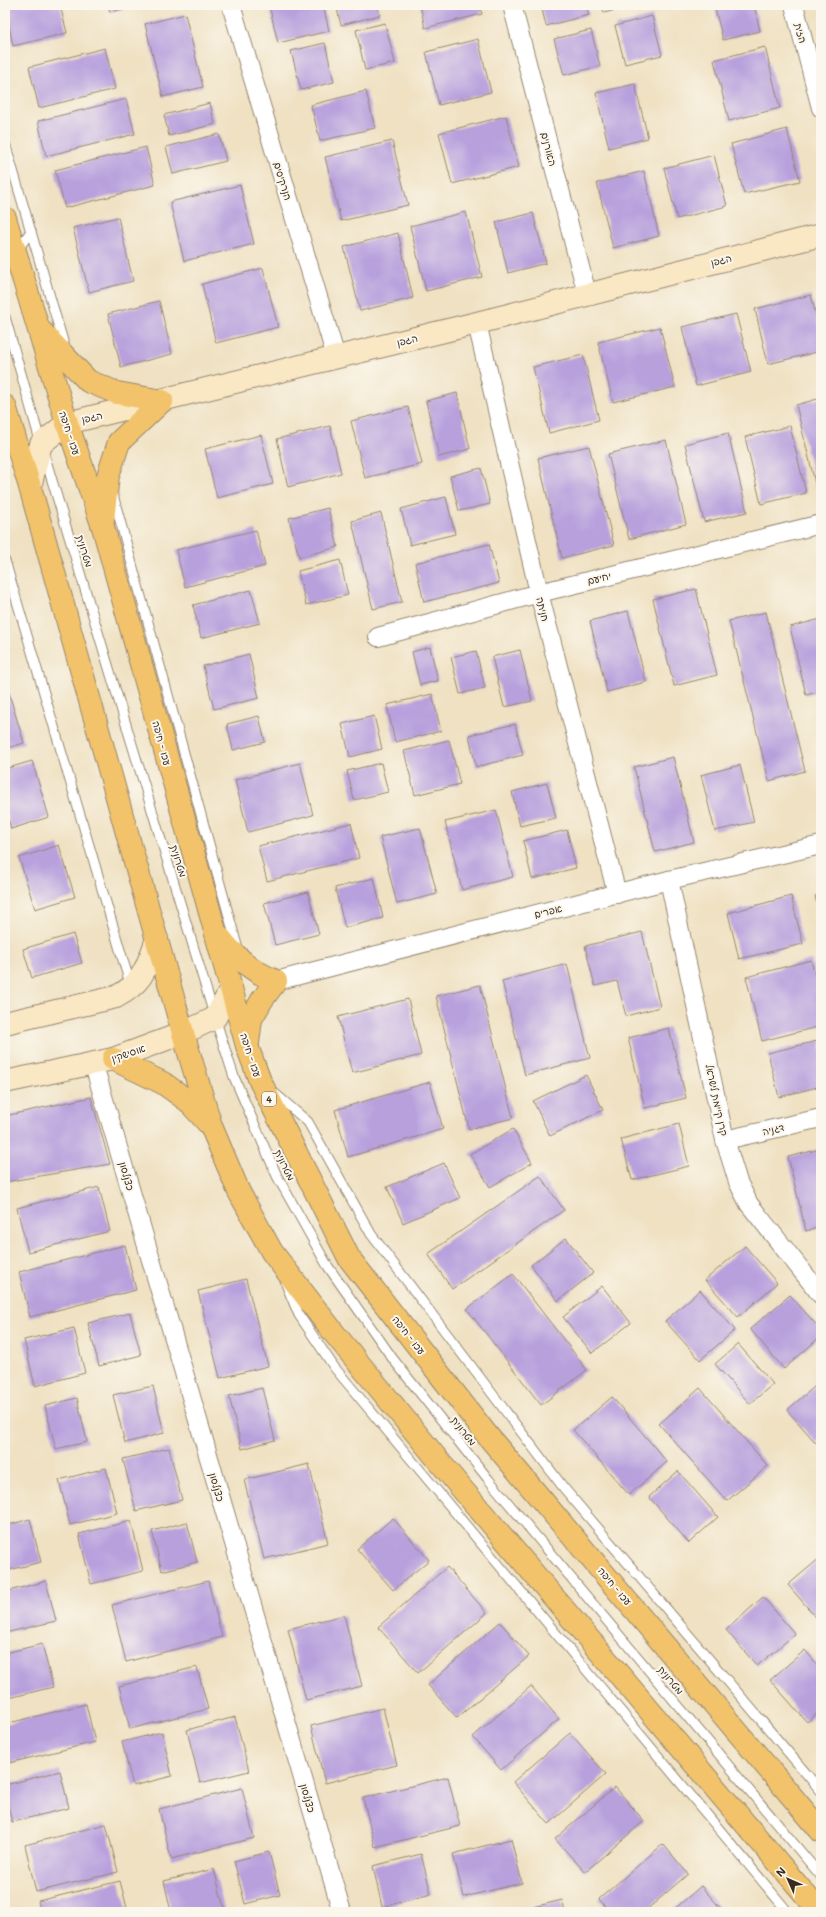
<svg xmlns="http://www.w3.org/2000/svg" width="826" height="1917" font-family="Mali,'Playpen Sans Hebrew',sans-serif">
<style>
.building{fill:#b8a0dd}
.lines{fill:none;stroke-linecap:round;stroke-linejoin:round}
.lane-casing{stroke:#958670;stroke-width:11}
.street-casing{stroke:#958670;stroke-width:20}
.secondary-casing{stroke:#958670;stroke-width:24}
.highway-casing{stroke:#958670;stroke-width:24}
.lane{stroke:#fff;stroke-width:9}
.street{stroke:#fff;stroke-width:18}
.secondary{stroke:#fae7c3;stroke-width:22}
.highway{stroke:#f2c36a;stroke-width:22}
.labels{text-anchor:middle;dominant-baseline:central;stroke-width:4;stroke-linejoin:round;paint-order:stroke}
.shield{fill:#fbf7ec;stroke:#75685c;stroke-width:1}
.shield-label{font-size:9px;font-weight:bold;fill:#3b2a1e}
.street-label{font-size:10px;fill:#3b2a1e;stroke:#fbf7ec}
</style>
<rect width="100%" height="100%" fill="#fbf7ec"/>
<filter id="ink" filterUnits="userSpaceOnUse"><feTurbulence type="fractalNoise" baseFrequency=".025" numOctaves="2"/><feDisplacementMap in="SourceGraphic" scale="8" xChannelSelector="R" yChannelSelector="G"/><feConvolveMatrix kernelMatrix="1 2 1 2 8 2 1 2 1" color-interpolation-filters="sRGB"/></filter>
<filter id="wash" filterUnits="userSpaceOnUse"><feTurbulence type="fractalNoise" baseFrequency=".012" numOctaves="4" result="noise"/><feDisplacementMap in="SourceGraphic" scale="16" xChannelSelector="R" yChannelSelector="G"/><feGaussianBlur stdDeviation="0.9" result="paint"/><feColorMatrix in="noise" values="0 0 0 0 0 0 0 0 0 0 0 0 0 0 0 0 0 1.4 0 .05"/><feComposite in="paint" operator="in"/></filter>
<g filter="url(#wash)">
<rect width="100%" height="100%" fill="#efe1c2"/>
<g id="blocks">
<!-- building -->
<g class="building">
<path d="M5 5H60L67 33 13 46Z"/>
<path d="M108 5H136V6L110 12Z"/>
<path d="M269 5H323L329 31 278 43Z"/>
<path d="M336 5H377L380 15 341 25Z"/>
<path d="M420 5H479L482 14 425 28Z"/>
<path d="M541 5H586L589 15 546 26Z"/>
<path d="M602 5H631V6L604 13Z"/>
<path d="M714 5H754L760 31 723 40Z"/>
<path d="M185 14 203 87 163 97 145 24Z"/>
<path d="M652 16 662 55 625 64 615 26Z"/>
<path d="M385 23 395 63 365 70 356 30Z"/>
<path d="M591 30 600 66 564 75 554 39Z"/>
<path d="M478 39 491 92 439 105 426 52Z"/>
<path d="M325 43 334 82 301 90 291 51Z"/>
<path d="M765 47 780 108 729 121 714 60Z"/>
<path d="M105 48 115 89 39 108 29 67Z"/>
<path d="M635 84 648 138 609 148 596 93Z"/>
<path d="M366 91 375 128 320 141 311 105Z"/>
<path d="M126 99 135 134 46 156 38 121Z"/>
<path d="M210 103 215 124 169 136 164 115Z"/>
<path d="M506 116 519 167 452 184 439 133Z"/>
<path d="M787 129 800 181 744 194 731 144Z"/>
<path d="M219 134 226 161 173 174 166 147Z"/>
<path d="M392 141 408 205 341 221 325 157Z"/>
<path d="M146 147 155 185 65 208 55 170Z"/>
<path d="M714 155 727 206 677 219 664 168Z"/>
<path d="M644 171 659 236 613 248 597 183Z"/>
<path d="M240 185 254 244 184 261 170 202Z"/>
<path d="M466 212 482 277 426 291 410 226Z"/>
<path d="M533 213 546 263 508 273 496 222Z"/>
<path d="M118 217 133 281 89 292 73 228Z"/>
<path d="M398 233 413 298 360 311 344 247Z"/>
<path d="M263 268 278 327 216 343 202 284Z"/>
<path d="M811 295 821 336V351L768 364 755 309Z"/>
<path d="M159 301 172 354 121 367 108 314Z"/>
<path d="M736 314 751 372 696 386 682 327Z"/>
<path d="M660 327 675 387 613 402 598 342Z"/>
<path d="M583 355 599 420 549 433 533 367Z"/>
<path d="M457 393 470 449 439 457 426 401Z"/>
<path d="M821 398V486L816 487 796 405Z"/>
<path d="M408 407 422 464 365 478 351 421Z"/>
<path d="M330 426 341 473 288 487 277 439Z"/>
<path d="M790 426 806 493 761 504 745 437Z"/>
<path d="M728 433 747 512 704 522 685 444Z"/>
<path d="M261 435 273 484 217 498 205 449Z"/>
<path d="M666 440 686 524 629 539 608 454Z"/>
<path d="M589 446 614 545 562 558 538 458Z"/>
<path d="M481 468 490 504 459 511 450 476Z"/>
<path d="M446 497 455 534 410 545 401 509Z"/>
<path d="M328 508 338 547 299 557 289 518Z"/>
<path d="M381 513 402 602 373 609 352 521Z"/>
<path d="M256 530 265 566 185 587 176 550Z"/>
<path d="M489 544 499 583 424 602 415 563Z"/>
<path d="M340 560 348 595 306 605 298 571Z"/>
<path d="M696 589 717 675 674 686 653 599Z"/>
<path d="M251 590 260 623 201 638 193 605Z"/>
<path d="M628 611 646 682 607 692 590 621Z"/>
<path d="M766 612 805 771 769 781 729 621Z"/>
<path d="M821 619V691L806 695 790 627Z"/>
<path d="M430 647 438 681 420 685 412 652Z"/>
<path d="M520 650 532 701 504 707 492 657Z"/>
<path d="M476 651 485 688 460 694 451 657Z"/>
<path d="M249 654 259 698 214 709 203 666Z"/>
<path d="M8 690 24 743 5 749V691Z"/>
<path d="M432 694 441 731 395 742 387 705Z"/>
<path d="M259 716 265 742 233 750 227 724Z"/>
<path d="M374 716 382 749 350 757 342 724Z"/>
<path d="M515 724 523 755 476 767 469 735Z"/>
<path d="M449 740 460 784 415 795 404 751Z"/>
<path d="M673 757 694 842 655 852 634 767Z"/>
<path d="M32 761 49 817 11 829 5 807V769Z"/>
<path d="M300 763 313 815 248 832 235 780Z"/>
<path d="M381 763 388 792 354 800 347 771Z"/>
<path d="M740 765 754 822 715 831 701 775Z"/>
<path d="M547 783 556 818 520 826 512 792Z"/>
<path d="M496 810 513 877 462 890 445 822Z"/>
<path d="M351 823 359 858 267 881 258 846Z"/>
<path d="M420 828 437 894 397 904 380 837Z"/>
<path d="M567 830 576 868 532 879 523 841Z"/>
<path d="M59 845 75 897 35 909 19 858Z"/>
<path d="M374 878 383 918 345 928 335 888Z"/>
<path d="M308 892 319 934 275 945 264 903Z"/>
<path d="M821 894V918H820L815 896Z"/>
<path d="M791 896 803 944 739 959 728 913Z"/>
<path d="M642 932 660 1007 626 1016 617 981 595 986 585 946Z"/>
<path d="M73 934 82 963 32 978 23 949Z"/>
<path d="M811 960 821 1001V1026L762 1041 746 977Z"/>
<path d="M567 964 590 1058 525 1075 502 981Z"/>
<path d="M480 985 513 1118 469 1129 436 996Z"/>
<path d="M408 999 421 1055 352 1073 338 1017Z"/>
<path d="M669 1028 686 1098 645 1108 628 1038Z"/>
<path d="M821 1040V1086L779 1097 768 1053Z"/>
<path d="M586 1075 603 1110 550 1136 533 1101Z"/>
<path d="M430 1082 443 1129 348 1157 335 1110Z"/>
<path d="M91 1097 110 1164 5 1182V1116Z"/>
<path d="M679 1124 689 1166 632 1180 621 1139Z"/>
<path d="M513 1129 532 1163 490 1187 470 1154Z"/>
<path d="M820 1149 821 1227 806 1231 788 1157Z"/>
<path d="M444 1163 460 1198 403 1223 387 1187Z"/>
<path d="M540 1176 564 1210 452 1289 428 1254Z"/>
<path d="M99 1187 110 1231 28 1252 17 1208Z"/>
<path d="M566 1238 593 1273 558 1301 531 1265Z"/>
<path d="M125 1245 136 1290 30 1317 19 1272Z"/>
<path d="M745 1246 777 1283 738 1317 705 1280Z"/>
<path d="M513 1274 587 1370 541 1405 467 1309Z"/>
<path d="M246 1279 268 1366 220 1378 198 1291Z"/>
<path d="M602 1286 631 1323 592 1353 563 1317Z"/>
<path d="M700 1290 735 1330 700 1360 665 1321Z"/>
<path d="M790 1295 821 1330V1336L784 1369 750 1329Z"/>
<path d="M130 1313 141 1355 99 1366 88 1323Z"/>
<path d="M74 1328 85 1373 35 1386 24 1340Z"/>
<path d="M738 1344 773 1384 750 1404 715 1364Z"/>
<path d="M820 1382 821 1438 816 1443 787 1410Z"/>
<path d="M153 1386 164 1433 125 1443 113 1395Z"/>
<path d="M262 1388 275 1440 242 1449 229 1396Z"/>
<path d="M700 1388 768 1466 727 1501 659 1424Z"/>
<path d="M612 1397 667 1462 629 1495 573 1430Z"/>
<path d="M77 1398 87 1442 56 1449 45 1406Z"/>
<path d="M169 1448 182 1500 136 1511 123 1459Z"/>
<path d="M309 1464 328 1543 264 1559 244 1480Z"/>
<path d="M106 1468 117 1513 70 1525 59 1480Z"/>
<path d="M678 1471 718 1517 689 1543 649 1497Z"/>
<path d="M393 1518 429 1560 393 1590 357 1549Z"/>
<path d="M30 1519 41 1562 5 1571V1526Z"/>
<path d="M131 1521 143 1571 91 1584 79 1534Z"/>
<path d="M187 1522 197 1562 162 1571 152 1531Z"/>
<path d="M821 1557V1623L788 1585Z"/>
<path d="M447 1567 487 1613 418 1673 378 1627Z"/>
<path d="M46 1581 56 1621 5 1633V1592Z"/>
<path d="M208 1581 222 1637 126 1662 112 1605Z"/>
<path d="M763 1597 795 1634 757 1666 726 1630Z"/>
<path d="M344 1615 362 1686 306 1700 288 1629Z"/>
<path d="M500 1622 529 1656 457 1718 428 1685Z"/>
<path d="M42 1644 53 1687 5 1699V1653Z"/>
<path d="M805 1650 821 1669V1710L807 1722 770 1680Z"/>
<path d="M197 1667 208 1709 130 1729 119 1686Z"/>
<path d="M531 1686 559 1719 501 1770 473 1737Z"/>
<path d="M86 1704 95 1742 9 1763 5 1747V1724Z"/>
<path d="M383 1708 397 1765 325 1783 311 1726Z"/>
<path d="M235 1717 249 1771 200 1783 187 1730Z"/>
<path d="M162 1732 172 1776 133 1786 122 1742Z"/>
<path d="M570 1733 606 1774 549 1824 513 1782Z"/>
<path d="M60 1771 69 1808 12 1822 5 1794V1785Z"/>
<path d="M448 1777 460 1826 375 1847 363 1798Z"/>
<path d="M615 1787 644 1821 585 1872 555 1839Z"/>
<path d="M242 1788 254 1838 171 1859 159 1809Z"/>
<path d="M106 1824 118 1872 36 1892 25 1845Z"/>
<path d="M511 1839 522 1883 464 1897 453 1854Z"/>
<path d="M663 1844 688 1874 644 1912H610L599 1899Z"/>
<path d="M269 1852 280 1895 245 1904 234 1861Z"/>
<path d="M421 1854 431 1894 382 1907 373 1866Z"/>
<path d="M214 1869 225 1912H171L164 1881Z"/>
<path d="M120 1881 128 1912H41L38 1901Z"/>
<path d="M701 1886 724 1912H671Z"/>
<path d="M562 1900 565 1912H517V1911Z"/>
</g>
</g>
</g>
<g filter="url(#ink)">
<use href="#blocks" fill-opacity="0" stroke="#958670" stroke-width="1"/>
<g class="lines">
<defs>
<g id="lane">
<path d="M5 143 65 348"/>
<path d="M16 252 31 231"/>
<path d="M5 317 41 444 215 1018 234 1077 277 1176 327 1265 393 1359 489 1480 821 1876"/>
<path d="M113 495 238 949"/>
<path d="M5 561 131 987"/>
<path d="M273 1092 308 1122 371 1234 563 1487 821 1791"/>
<path d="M286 1284 299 1315 334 1367 788 1912"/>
</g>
<g id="street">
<path d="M231 5 336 357"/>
<path d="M512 5 587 294"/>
<path d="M794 5 821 108"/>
<path d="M477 323 539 593 617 894"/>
<path d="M378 637 539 593 821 524"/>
<path d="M669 880 725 1140 738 1182 749 1204 821 1295"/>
<path d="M276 981 669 880 821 845"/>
<path d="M93 1062 342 1912"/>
<path d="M725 1140 821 1118"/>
</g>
<g id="secondary">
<path d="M30 487 41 444 67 423 477 323 821 235"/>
<path d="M5 1023 116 997C144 982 146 968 157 939"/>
<path d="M5 1082 113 1059 183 1033 215 1018 231 989"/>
</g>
<g id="highway">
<path d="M5 218 67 423 103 527 247 1046 260 1081 349 1258 487 1435 821 1831"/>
<path d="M42 332 88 381 117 393 162 401"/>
<path d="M5 406 30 487 183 1033 211 1126 239 1192 272 1252 334 1333 457 1483 820 1912"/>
<path d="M103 520 108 476 119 442 162 401"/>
<path d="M218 935C233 955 252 972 276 981L262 1000 251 1019 248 1043"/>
<path d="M113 1059 163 1083 188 1101 207 1122"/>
</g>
</defs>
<!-- lane casing -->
<use href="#lane" class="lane-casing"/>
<!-- street casing -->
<use href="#street" class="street-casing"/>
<!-- secondary casing -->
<use href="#secondary" class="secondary-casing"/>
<!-- highway casing -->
<use href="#highway" class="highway-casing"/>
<!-- lane -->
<use href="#lane" class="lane"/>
<!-- street -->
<use href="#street" class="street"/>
<!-- secondary -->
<use href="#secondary" class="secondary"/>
<!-- highway -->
<use href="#highway" class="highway"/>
</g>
</g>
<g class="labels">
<!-- shield labels -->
<rect class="shield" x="262" y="1092" width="14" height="14" rx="3"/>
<g class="shield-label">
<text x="269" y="1099">4</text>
</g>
<!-- street labels -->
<g class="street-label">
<text transform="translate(801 33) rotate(75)">הזית</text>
<text transform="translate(549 149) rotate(75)">האורנים</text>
<text transform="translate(283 181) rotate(73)">הנרקיסים</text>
<text transform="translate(721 260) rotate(-14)">הגפן</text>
<text transform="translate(407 340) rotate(-14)">הגפן</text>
<text transform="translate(92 417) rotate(-13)">הגפן</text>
<text transform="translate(70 433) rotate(72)">עכו - חיפה</text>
<text transform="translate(85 551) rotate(73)">מטרונית</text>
<text transform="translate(599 578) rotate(-14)">יחיעם</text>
<text transform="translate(543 609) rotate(76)">חניתה</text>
<text transform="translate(162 743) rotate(75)">עכו - חיפה</text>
<text transform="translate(179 861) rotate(73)">מטרונית</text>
<text transform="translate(548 911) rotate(-14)">אפרים</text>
<text transform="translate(128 1053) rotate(-19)">אוסישקין</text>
<text transform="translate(251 1055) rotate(72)">עכו - חיפה</text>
<text transform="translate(717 1100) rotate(78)">קרן קיימת לישראל</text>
<text transform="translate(773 1129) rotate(-13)">דגניה</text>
<text transform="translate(285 1165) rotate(64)">מטרונית</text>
<text transform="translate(127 1176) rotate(74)">כצנלסון</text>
<text transform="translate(409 1335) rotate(52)">עכו - חיפה</text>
<text transform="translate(464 1431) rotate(52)">מטרונית</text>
<text transform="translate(217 1487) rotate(74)">כצנלסון</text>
<text transform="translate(615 1586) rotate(50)">עכו - חיפה</text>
<text transform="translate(671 1680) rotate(50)">מטרונית</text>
<text transform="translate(308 1798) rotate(74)">כצנלסון</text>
</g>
</g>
<!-- margin -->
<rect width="826" height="1917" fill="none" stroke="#fbf7ec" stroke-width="20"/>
<!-- north arrow -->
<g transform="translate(788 1879) rotate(315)" stroke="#fbf7ec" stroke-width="3" paint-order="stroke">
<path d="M0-3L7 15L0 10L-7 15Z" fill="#3b2a1e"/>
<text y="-6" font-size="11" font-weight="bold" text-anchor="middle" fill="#3b2a1e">N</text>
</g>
</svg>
